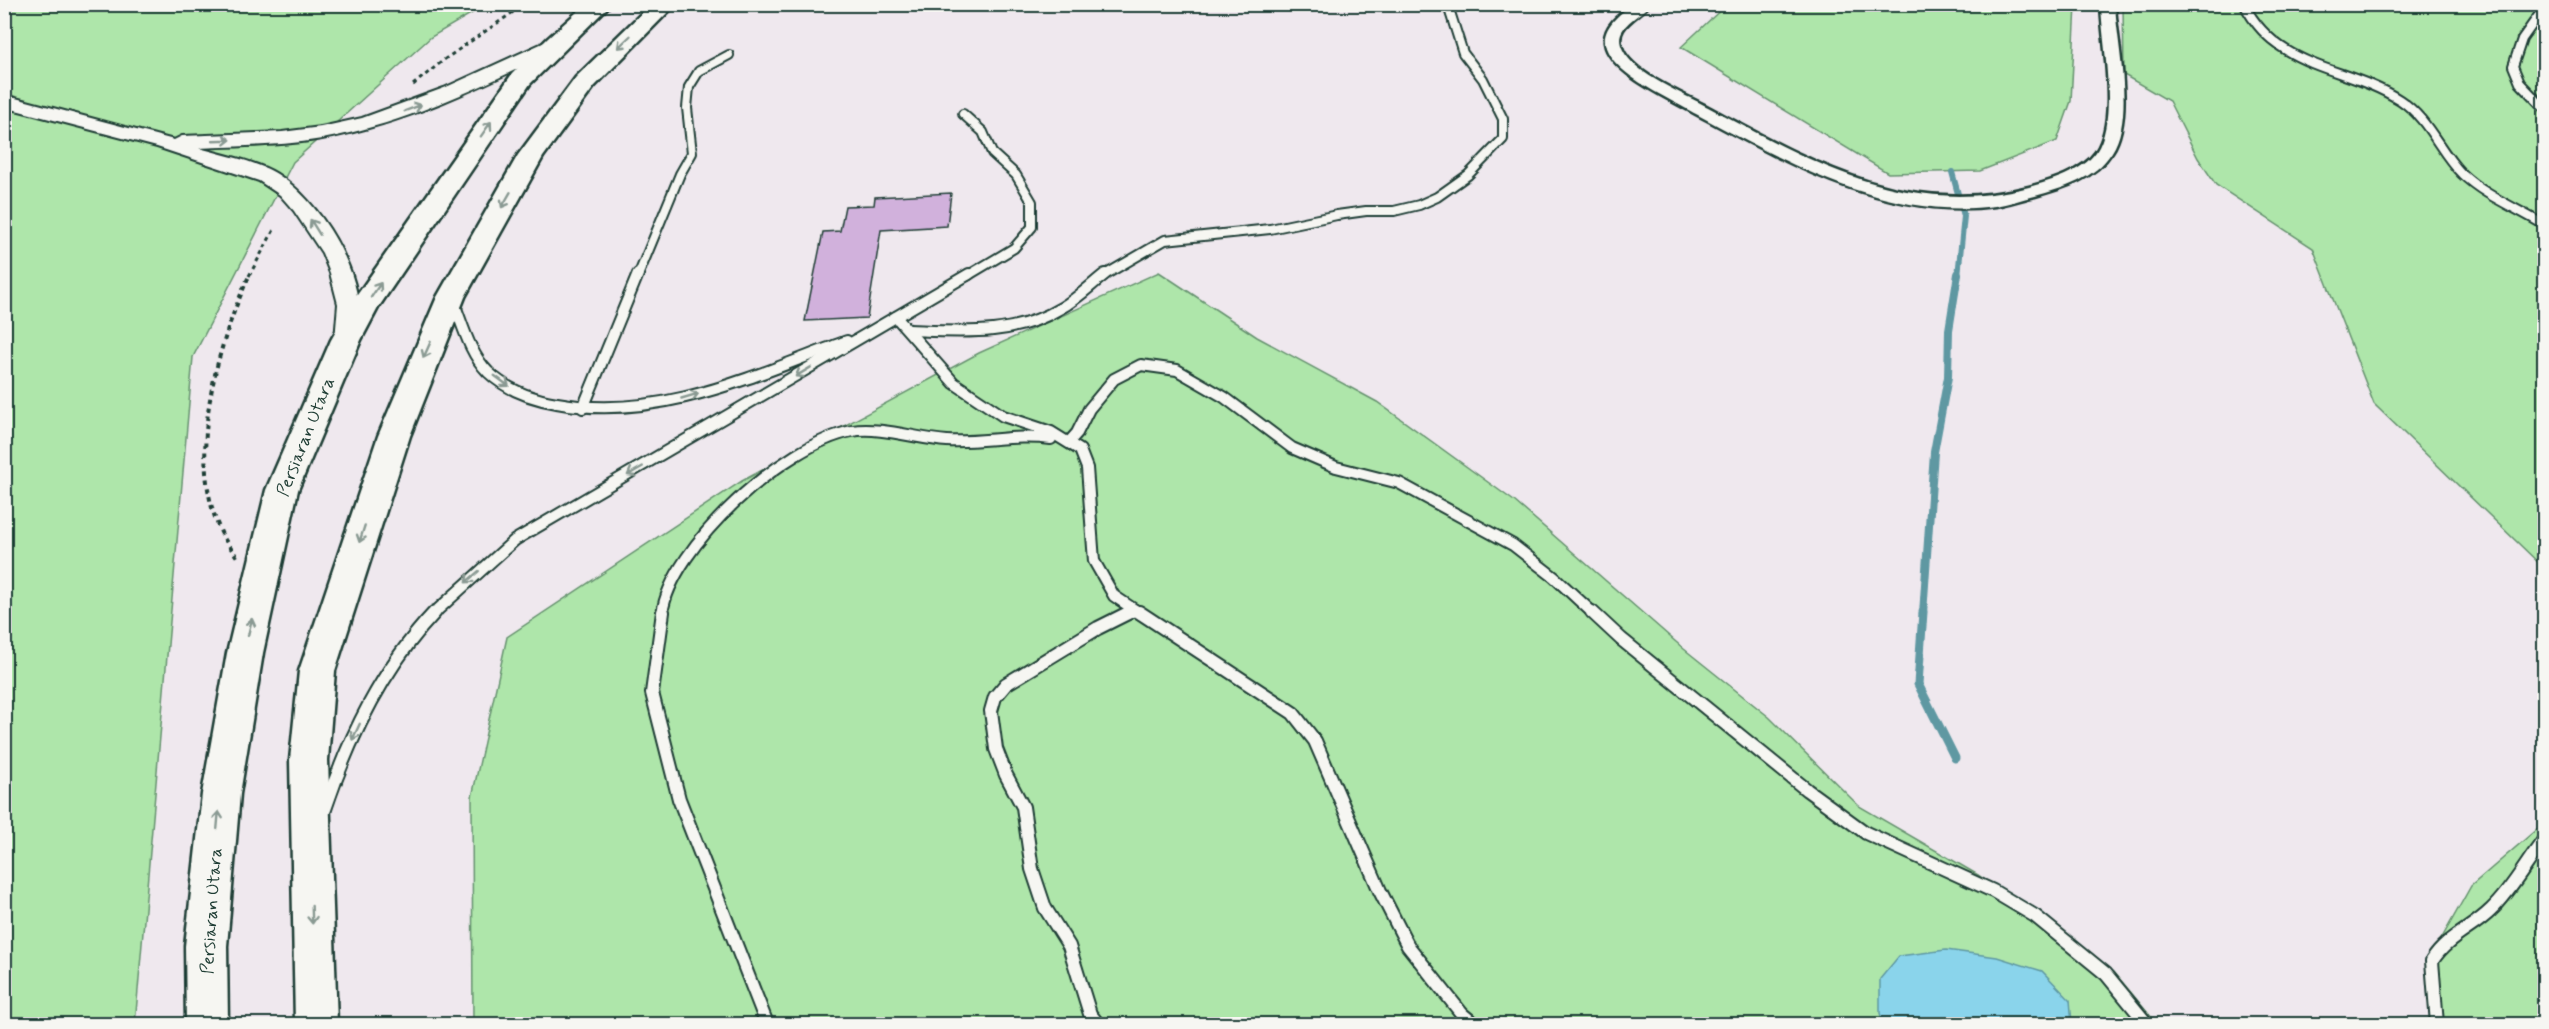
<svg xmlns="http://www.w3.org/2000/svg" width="2549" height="1029" font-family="Mynerve,sans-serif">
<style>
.green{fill:#aee6aa;stroke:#66926f;stroke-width:1.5}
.water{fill:#8ad4eb;stroke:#5f98a2;stroke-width:1.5}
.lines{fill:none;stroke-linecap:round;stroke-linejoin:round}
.stream-far2{stroke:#5f98a2;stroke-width:6}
.stream-far1{stroke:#5f98a2;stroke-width:8}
.stream{stroke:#5f98a2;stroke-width:9}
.building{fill:#d1b1dc;stroke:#1f3d34;stroke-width:1.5}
.service-far2-casing{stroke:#1f3d34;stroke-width:12}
.service-far1-casing{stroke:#1f3d34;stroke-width:14}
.service-casing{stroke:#1f3d34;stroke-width:16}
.minor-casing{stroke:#1f3d34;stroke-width:5}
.tertiary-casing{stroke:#1f3d34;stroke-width:4}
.primary-casing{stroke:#1f3d34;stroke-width:5}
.path-far1{stroke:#1f3d34;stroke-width:3;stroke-dasharray:4 4;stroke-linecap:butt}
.path{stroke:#1f3d34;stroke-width:4;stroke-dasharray:4.5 4.5;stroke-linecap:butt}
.service-far2{stroke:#f6f6f2;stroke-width:8}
.service-far1{stroke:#f6f6f2;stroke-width:10}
.service{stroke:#f6f6f2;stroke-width:12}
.minor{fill:#f6f6f2;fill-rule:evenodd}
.tertiary{fill:#f6f6f2;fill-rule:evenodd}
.primary{fill:#f6f6f2;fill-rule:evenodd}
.oneway{stroke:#8a9a93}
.labels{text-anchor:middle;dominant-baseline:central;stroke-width:4.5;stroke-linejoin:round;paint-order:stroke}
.street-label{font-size:18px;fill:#1f3d34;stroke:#f6f6f2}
</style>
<rect width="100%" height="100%" fill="#efe8ee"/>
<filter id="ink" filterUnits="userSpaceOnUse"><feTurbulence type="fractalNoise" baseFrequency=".0167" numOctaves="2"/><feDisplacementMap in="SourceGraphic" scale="12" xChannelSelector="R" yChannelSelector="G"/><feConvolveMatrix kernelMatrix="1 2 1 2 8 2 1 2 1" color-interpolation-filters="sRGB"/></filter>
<g filter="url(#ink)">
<!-- green -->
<g class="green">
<path d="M1727 4 2076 5 2071 101 2057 141 1980 171 1888 173 1681 47Z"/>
<path d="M5 5H486L431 37 293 162 193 357 135 1024H5Z"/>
<path d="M2123 5H2544V568L2374 404 2313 248 2216 185 2198 158 2169 101 2124 75Z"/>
<path d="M1159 272 1257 337 1377 402 1514 501 1684 649 1769 717 1859 806 1978 875 2114 972 2157 1024H473L472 797 507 637 742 481 979 353Z"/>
<path d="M2544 823V1024H2435L2429 961 2471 886Z"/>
</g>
<!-- water -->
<path class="water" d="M1946 950 1997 957 2042 971 2070 1000 2072 1024H1883L1880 1013V979L1899 956Z"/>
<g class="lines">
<!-- stream-far2 -->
<path class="stream-far2" d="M1952 172 1964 216 1958 276"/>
<!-- stream-far1 -->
<path class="stream-far1" d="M1923 614 1934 452 1948 377 1949 330 1958 274"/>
<!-- stream -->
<path class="stream" d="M1923 612 1918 684 1955 758"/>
</g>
<!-- building -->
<path class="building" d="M951 193 947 226 881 230 867 318 805 321 823 232 840 231 845 206 874 205 875 197Z"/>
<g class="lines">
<defs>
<g id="service-far2">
<path d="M2244 4C2278 71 2345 65 2400 100 2429 119 2439 151 2462 174 2485 196 2517 208 2544 225"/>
<path d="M2544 8 2522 39 2513 66 2520 83 2544 108"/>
<path d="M963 114 983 132 992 153 1016 175 1032 202V227L1014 248 967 276"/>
<path d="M638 276 680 174 692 153 687 108 689 87 699 71 729 55"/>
<path d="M1103 276 1165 240 1270 229 1337 215 1366 211H1394L1419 205 1437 197 1468 175 1503 139V119L1483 79 1463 53 1450 12 1451 4"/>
</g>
<g id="service-far1">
<path d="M454 303C463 326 470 354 488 372 507 390 532 399 557 403 658 422 755 375 847 341"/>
<path d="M896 317 954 383 1003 416 1051 432 1080 450 1087 468 1094 561 1114 596 1141 614"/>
<path d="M909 330C962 332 1013 337 1061 308 1077 299 1091 285 1105 274"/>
<path d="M583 408 638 274"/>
<path d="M1069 442 1077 433 1089 409 1114 379 1141 365 1177 370 1224 397 1292 448 1336 467 1399 483 1513 545 1554 577 1594 614"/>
<path d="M433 614 515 540 969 274"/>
<path d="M662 614C671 546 785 444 852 431 879 426 918 439 947 441 982 443 1016 434 1051 439"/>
<path d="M1127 614 1135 610"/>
</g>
<g id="service">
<path d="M663 612 652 693 679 799 767 1024"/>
<path d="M1139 612 1293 713 1315 741 1380 891 1408 946 1462 1014 1474 1024"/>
<path d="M1592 612 1621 639 1807 790 1866 833 1993 891 2035 916 2106 974 2147 1024"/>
<path d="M325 809C349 738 382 668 435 612"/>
<path d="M1098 1024 1090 1014 1069 946 1045 908 1032 869 1023 807 1006 775 996 749 991 711 995 697 1006 684 1098 628 1130 612"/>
<path d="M2437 1024 2432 961C2447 937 2472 929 2491 910 2512 890 2526 863 2544 840"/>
</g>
<path id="minor" d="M1633 4H1650C1639 18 1611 27 1623 50 1634 74 1686 95 1708 107 1813 163 1906 218 2029 187 2051 181 2082 172 2096 152 2119 118 2102 44 2101 4H2115C2117 45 2135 117 2112 152 2095 179 2064 188 2035 196 2022 199 2008 204 1995 206 1888 221 1787 163 1696 114 1672 100 1609 73 1605 43 1603 26 1621 13 1633 4Z"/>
<path id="tertiary" d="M556 37 563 39 565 43 563 47C485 85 408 123 322 139 282 146 240 146 199 148 220 154 259 162 277 174 320 201 363 271 359 324 358 332 358 339 354 346L346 348 338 346 335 340 338 304 330 273 322 253 294 211 280 195 259 181 157 147 4 107V95L174 140 182 136 282 132 321 127 362 118 444 88Z"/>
<g id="primary">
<path d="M586 4H611L530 84 378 308 361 340 298 490 263 653 240 794 227 946 228 1024H186L185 946 202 794 227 653 266 490 331 340 355 298 512 74 548 38Z"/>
<path d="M651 4H676L594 87 543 157 465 297 410 436 335 671 328 760 337 1024H295L290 760 299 671 378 436 437 297 518 155 576 77Z"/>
</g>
</defs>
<!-- service-far2 casing -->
<use href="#service-far2" class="service-far2-casing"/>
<!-- service-far1 casing -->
<use href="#service-far1" class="service-far1-casing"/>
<!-- service casing -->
<use href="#service" class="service-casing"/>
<!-- minor casing -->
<use href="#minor" class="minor-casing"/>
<!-- tertiary casing -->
<use href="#tertiary" class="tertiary-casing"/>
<!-- primary casing -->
<use href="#primary" class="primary-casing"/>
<!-- path-far1 -->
<g class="path-far1">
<path d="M413 85 445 59 525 4"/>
<path d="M249 276 275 228"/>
</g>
<!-- path -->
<path class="path" d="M237 557C231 548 224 540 220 530 186 455 217 344 250 274"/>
<!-- service-far2 -->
<use href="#service-far2" class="service-far2"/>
<!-- service-far1 -->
<use href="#service-far1" class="service-far1"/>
<!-- service -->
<use href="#service" class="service"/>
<!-- minor -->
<use href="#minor" class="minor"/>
<!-- tertiary -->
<use href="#tertiary" class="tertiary"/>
<!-- primary -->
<use href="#primary" class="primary"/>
</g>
<!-- one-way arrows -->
<defs><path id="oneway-shaft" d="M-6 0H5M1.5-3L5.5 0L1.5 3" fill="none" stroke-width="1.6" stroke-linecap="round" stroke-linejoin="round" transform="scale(1.5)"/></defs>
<g class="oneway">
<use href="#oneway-shaft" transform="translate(624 42) rotate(136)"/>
<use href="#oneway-shaft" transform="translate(413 108) rotate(-21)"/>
<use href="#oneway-shaft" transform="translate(486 129) rotate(-55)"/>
<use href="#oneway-shaft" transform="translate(222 140) rotate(-2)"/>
<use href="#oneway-shaft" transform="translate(506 200) rotate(120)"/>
<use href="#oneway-shaft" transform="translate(315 227) rotate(-122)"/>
<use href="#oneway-shaft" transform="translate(376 290) rotate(-56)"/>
<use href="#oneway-shaft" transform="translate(427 350) rotate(114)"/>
<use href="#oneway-shaft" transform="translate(803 372) rotate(149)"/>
<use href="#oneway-shaft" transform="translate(502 381) rotate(36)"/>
<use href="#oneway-shaft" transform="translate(690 396) rotate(-16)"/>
<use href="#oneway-shaft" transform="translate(635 471) rotate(150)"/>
<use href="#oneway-shaft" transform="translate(362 534) rotate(108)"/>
<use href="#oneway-shaft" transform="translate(472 577) rotate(139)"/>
<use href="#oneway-shaft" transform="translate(250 627) rotate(-77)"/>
<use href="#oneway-shaft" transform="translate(356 732) rotate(115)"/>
<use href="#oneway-shaft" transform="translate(218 820) rotate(-85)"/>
<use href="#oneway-shaft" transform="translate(312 915) rotate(88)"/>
</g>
</g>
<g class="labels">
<!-- street labels -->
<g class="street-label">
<text transform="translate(306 437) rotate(-68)">Persiaran Utara</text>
<text transform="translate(212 911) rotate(-86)">Persiaran Utara</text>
</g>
</g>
<!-- margin -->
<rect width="2549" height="1029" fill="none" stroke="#f6f6f2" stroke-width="24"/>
<rect x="12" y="12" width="2525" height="1005" fill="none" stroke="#1f3d34" stroke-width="2" filter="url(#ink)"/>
</svg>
